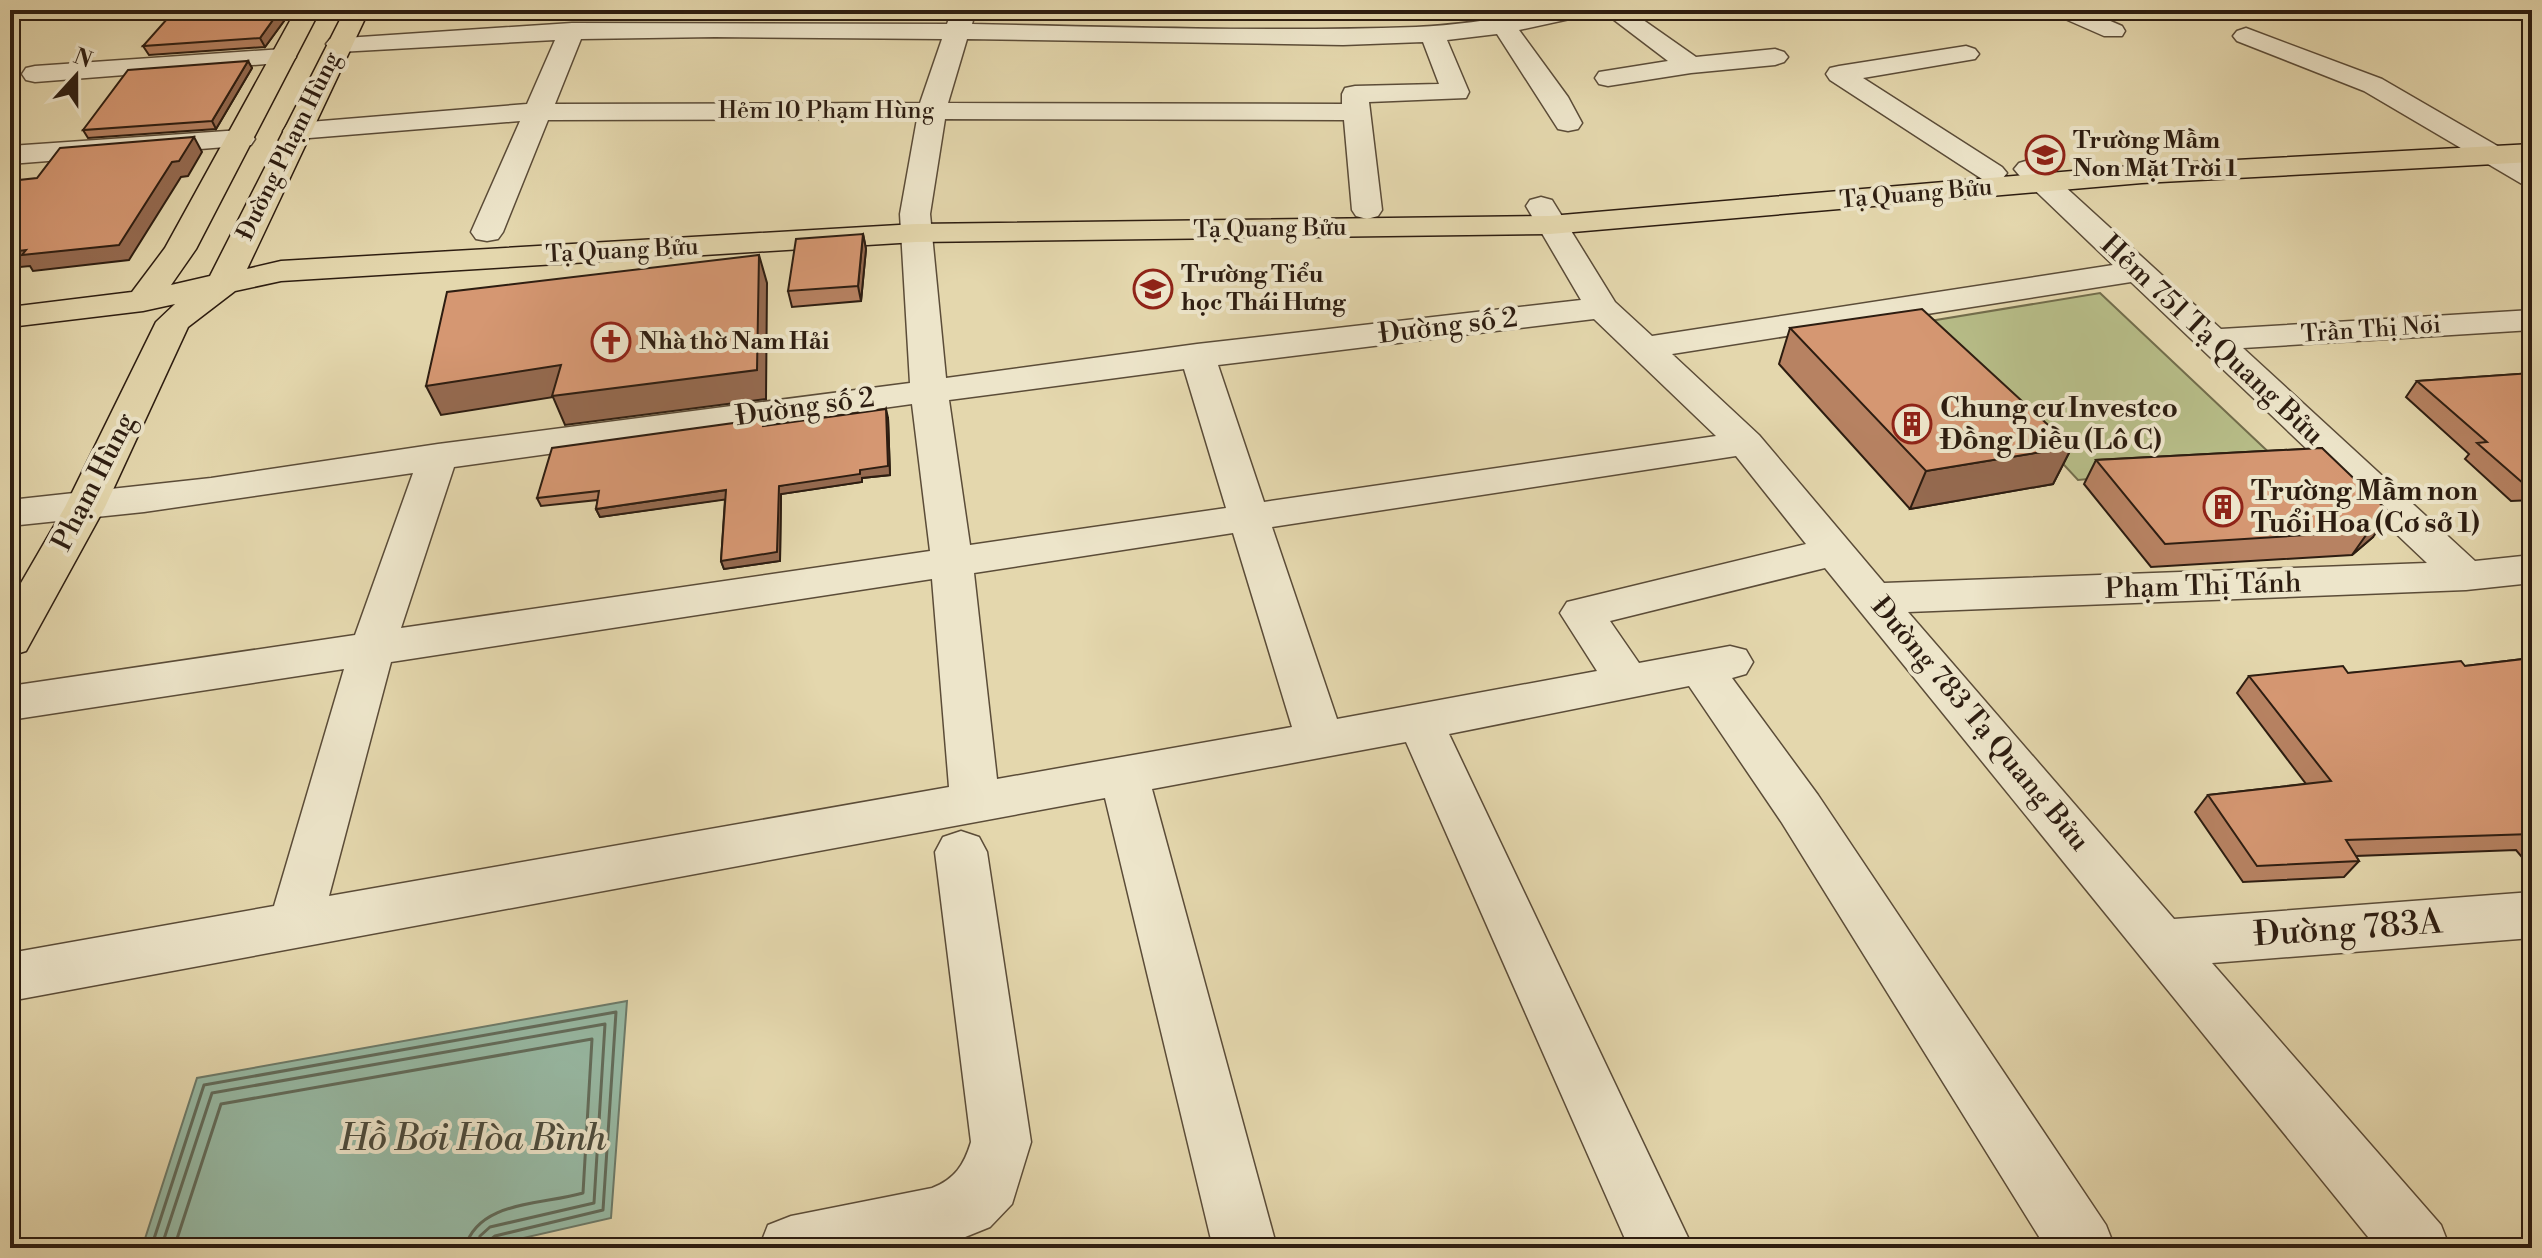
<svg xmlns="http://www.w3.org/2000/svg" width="2542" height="1258" font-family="'Libre Bodoni',serif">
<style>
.green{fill:#b7bd88;stroke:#726d4c;stroke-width:2}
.water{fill:#97baa5;stroke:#6d7b6a;stroke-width:2}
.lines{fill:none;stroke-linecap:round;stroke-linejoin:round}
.shore{stroke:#626c5b;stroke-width:3}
.minor-casing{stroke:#5b4c38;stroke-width:3}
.major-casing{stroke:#2d1d11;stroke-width:3}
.minor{fill:#ede5ca;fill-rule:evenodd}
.major{fill:#e4d7ad;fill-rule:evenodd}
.wall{fill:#b78262;stroke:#2d1d11;stroke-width:2}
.shaded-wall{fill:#956a50;stroke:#2d1d11;stroke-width:2}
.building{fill:#d59772;stroke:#2d1d11;stroke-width:2}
.labels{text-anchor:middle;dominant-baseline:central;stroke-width:8;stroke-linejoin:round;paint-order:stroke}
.far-street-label{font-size:24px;fill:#2d1d11;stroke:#ede5ca}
.far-poi-label{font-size:24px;font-weight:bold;fill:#2d1d11;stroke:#ede5ca;text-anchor:start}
.street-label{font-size:28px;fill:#2d1d11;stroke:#ede5ca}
.poi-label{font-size:28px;font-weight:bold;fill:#2d1d11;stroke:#ede5ca;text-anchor:start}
.near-street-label{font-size:34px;fill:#2d1d11;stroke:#ede5ca}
.near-water-label{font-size:36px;font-style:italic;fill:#4d4c3d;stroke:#ede5ca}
</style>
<rect width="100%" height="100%" fill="#e4d7ad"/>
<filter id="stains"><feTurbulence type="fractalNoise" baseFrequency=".0025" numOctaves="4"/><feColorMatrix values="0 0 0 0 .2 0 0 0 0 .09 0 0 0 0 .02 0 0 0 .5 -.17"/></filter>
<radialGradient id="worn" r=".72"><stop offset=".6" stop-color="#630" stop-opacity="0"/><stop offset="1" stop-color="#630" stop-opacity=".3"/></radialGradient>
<!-- green -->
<path class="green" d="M2100 293 2278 461 2078 480 1930 321Z"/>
<!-- water -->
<path class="water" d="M627 1001 611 1218 479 1248H142L197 1078Z"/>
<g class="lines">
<!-- shore -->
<g class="shore">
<path d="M151 1248 204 1085 616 1012 603 1210 495 1236 489 1241 488 1248"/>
<path d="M161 1248 212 1093 605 1024 594 1203 490 1227 480 1236 477 1248"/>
<path d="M174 1248 221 1104 592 1039 583 1193C543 1205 478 1200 465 1248"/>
</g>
<defs>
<g id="minor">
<path d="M952 10H976L972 24C1120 27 1268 32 1416 27 1476 25 1531 10 1591 10L1588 15 1519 30 1568 97 1582 123 1578 129 1568 131 1558 129 1497 34 1447 40 1469 92 1466 98 1369 102 1382 210 1378 216 1367 219 1356 216 1352 210 1344 120 945 119 930 214 946 378 1197 344 1581 300 1526 206 1530 200 1541 197 1552 200 1615 302 1652 336 2113 265 2019 175 2014 169 2019 163 2029 160 2039 163 2221 329 2532 310V330L2243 348 2475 561 2532 555V583L2466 590 1908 612 2174 919 2532 892V938L2212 963 2441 1225 2450 1248H2377L1825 568 1610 621 1639 663 1730 646 1746 650 1753 662 1746 674 1732 678 1818 795 2106 1225 2115 1248H2046L1782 823 1689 686 1449 734 1693 1248H1629L1406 742 1152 789 1277 1248H1213L1105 798 10 1001V953L274 906 344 669 10 720V686L355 635 413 473 144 512 10 526V500L211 478 438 444 910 383 900 214 917 119 548 120 503 232 498 239 487 241 476 239 471 232 520 121 297 139 287 137 283 131 287 125 297 123 527 104 555 40 339 52 330 49 326 44 330 39 572 23 947 24ZM715 37 942 39 920 103 555 104 581 39ZM967 39 1343 45 1423 42 1439 84 1355 86 1345 88 1342 94V104L948 103ZM2131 282 2427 563 1884 583 1759 435 1672 354ZM1594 319 1716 436 1264 502 1218 365ZM1184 369 1226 508 970 545 949 400ZM912 404 930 551 401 628 454 467ZM1736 456 1806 544 1567 602 1560 613 1597 671 1337 719 1272 527ZM1233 533 1292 727 997 779 974 573ZM932 579 949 787 329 896 391 662Z"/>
<path d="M1601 10H1629L1696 57 1775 49 1784 52 1788 57 1784 62 1775 65 1691 73 1608 86 1599 84 1595 78 1599 72 1668 61Z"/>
<path d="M2053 10H2085L2122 26 2125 31 2122 36H2104L2056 15Z"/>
<path d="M2432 10H2458L2459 11 2456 16 2447 18 2435 15Z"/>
<path d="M2246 28 2382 79 2532 166V187L2522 184 2364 91 2237 41 2233 36 2237 31Z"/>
<path d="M1966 46 1975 49 1979 54 1975 59 1863 78 2002 167 2007 173 2002 179 1992 182 1982 179 1830 80 1826 74 1830 68 1839 66Z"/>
<path d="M283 49 292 52 296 57 292 62 35 82 26 80 22 74 26 68 35 66Z"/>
<path d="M241 130 251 133 255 139 251 145 10 164V146Z"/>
<path d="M961 831 979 837 987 852 1031 1142 1012 1204 990 1227 938 1248H759L768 1225 791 1216 932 1188C955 1179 964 1165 971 1142L935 852 943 837Z"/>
</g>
<path id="major" d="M296 10H320L196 249 171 285 210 276 345 10H369L247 269 281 261 916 224 1550 216 2142 165 2532 144V162L2142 183 1550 234 916 242 281 281 235 291 188 327 105 507 26 651 10 656V602L65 507 156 322 175 304 143 311 10 327V307L132 292 165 248Z"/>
</defs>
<!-- minor casing -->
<use href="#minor" class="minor-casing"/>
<!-- major casing -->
<use href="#major" class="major-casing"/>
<!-- minor -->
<use href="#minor" class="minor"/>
<!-- major -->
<use href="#major" class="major"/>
</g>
<!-- wall -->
<g class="wall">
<path d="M292 10 265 47 149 55 143 46Z"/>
<path d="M248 61 252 68 216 129 88 138 83 130Z"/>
<path d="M863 234 866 249 861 301 792 307 788 291Z"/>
<path d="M1790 328 2072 447 2053 484 1910 509 1779 364Z"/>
<path d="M2532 373V500L2511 501 2465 459 2469 454 2406 397 2417 381Z"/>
<path d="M888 418 890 475 862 478V482L781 494 780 561 724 569 721 561 725 499 600 517 596 509 598 500 541 506 537 498 765 425Z"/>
<path d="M2322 448 2373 537 2352 555 2151 567 2084 484 2096 460Z"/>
<path d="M2532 658V861L2526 862 2516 850 2356 856 2359 861 2344 877 2243 882 2195 812 2208 795 2306 784 2237 693 2249 676 2348 673 2465 666Z"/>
</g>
<!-- shaded-wall -->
<g class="shaded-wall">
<path d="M280 10H292L265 47 260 38Z"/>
<path d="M248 61 252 68 216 129 212 121Z"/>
<path d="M194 137 202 152 188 176 181 177 129 260 33 271 30 266 10 268V252L172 162Z"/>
<path d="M863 234 866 249 861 301 858 286Z"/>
<path d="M759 255 767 283 766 399 565 425 553 397 441 415 426 386Z"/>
<path d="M886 409 888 418 890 475 862 478V482L781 494 780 561 724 569 721 561 779 486 860 470Z"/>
<path d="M2072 447 2053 484 1910 509 1926 471Z"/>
<path d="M726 490 729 499 600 517 596 509Z"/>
<path d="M2390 513 2373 537 2352 555 2369 531Z"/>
</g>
<!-- building -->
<g class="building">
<path d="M175 10H280L260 38 143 46Z"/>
<path d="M248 61 212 121 83 130 128 70Z"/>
<path d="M194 137 179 161 172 162 119 245 22 255 26 250 10 252V181L37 178 60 148Z"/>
<path d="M863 234 858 286 788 291 796 239Z"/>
<path d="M759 255 757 370 552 396 561 365 426 386 447 292Z"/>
<path d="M1922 309 2072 447 1926 471 1790 328Z"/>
<path d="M2532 373V484H2524L2477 443 2487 442 2417 381Z"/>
<path d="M886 409 888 466 860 470V474L779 486 777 552 721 561 726 490 596 509 599 491 537 498 552 448 763 419V426Z"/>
<path d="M2322 448 2390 513 2369 531 2165 544 2096 460Z"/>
<path d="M2532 658V834L2346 840 2359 861 2257 866 2208 795 2331 781 2249 676 2343 666 2348 673 2461 661 2465 666Z"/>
</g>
<!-- icons -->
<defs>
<symbol id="school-ring" viewBox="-11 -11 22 22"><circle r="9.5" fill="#ede5ca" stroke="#8f2418" stroke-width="1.5"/><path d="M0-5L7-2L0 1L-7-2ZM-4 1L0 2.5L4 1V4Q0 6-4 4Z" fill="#8f2418"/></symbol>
<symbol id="church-ring" viewBox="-11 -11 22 22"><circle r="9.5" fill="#ede5ca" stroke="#8f2418" stroke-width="1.5"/><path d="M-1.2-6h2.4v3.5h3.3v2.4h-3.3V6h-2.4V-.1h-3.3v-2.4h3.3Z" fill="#8f2418"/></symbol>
<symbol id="building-ring" viewBox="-11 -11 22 22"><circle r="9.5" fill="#ede5ca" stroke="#8f2418" stroke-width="1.5"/><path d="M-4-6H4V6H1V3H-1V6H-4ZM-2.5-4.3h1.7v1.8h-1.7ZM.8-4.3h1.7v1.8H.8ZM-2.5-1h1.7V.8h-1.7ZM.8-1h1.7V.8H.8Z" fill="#8f2418"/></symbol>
</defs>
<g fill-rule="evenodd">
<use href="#school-ring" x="2023" y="133" width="44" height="44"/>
<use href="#school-ring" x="1131" y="267" width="44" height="44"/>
<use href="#church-ring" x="589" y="320" width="44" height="44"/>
<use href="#building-ring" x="1890" y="402" width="44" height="44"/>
<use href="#building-ring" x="2201" y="485" width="44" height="44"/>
</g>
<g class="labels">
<!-- far-street labels -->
<g class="far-street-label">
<text x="826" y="111">Hẻm 10 Phạm Hùng</text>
<text transform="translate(289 146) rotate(-64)">Đường Phạm Hùng</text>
<text transform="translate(1916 194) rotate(-5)">Tạ Quang Bửu</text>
<text transform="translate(1270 229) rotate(-1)">Tạ Quang Bửu</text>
<text transform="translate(622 251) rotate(-3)">Tạ Quang Bửu</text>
<text transform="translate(2371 330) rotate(-4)">Trần Thị Nơi</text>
</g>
<!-- far-poi labels -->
<g class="far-poi-label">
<text x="2073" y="141">Trường Mầm<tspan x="2073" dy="28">Non Mặt Trời 1</tspan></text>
<text x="1181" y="275">Trường Tiểu<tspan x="1181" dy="28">học Thái Hưng</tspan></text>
<text x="639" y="342">Nhà thờ Nam Hải</text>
</g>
<!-- street labels -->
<g class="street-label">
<text transform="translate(1448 326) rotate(-7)">Đường số 2</text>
<text transform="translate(2212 340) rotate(43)">Hẻm 751 Tạ Quang Bửu</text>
<text transform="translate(805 407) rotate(-8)">Đường số 2</text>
<text transform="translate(94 482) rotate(-63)">Phạm Hùng</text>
<text transform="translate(2203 586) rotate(-2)">Phạm Thị Tánh</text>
<text transform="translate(1980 724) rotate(50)">Đường 783 Tạ Quang Bửu</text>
</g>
<!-- poi labels -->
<g class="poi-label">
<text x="1940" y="408">Chung cư Investco<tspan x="1940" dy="32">Đồng Diều (Lô C)</tspan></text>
<text x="2251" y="491">Trường Mầm non<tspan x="2251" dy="32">Tuổi Hoa (Cơ sở 1)</tspan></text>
</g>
<!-- near-street labels -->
<g class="near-street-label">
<text transform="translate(2348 929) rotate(-4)">Đường 783A</text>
</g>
<!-- near-water labels -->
<g class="near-water-label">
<text x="473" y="1139">Hồ Bơi Hòa Bình</text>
</g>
</g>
<!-- margin -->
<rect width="2542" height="1258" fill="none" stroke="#e4d7ad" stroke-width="40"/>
<rect x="12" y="12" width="2518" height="1234" fill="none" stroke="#2d1d11" stroke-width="4"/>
<rect x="20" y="20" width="2502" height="1218" fill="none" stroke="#2d1d11" stroke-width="2"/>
<!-- north arrow -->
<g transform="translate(76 76) rotate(21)" stroke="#ede5ca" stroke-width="6" paint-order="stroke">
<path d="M0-6L14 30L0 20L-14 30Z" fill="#2d1d11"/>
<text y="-12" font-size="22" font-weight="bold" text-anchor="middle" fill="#2d1d11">N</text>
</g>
<rect width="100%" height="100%" filter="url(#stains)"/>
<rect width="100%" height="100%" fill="url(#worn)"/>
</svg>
